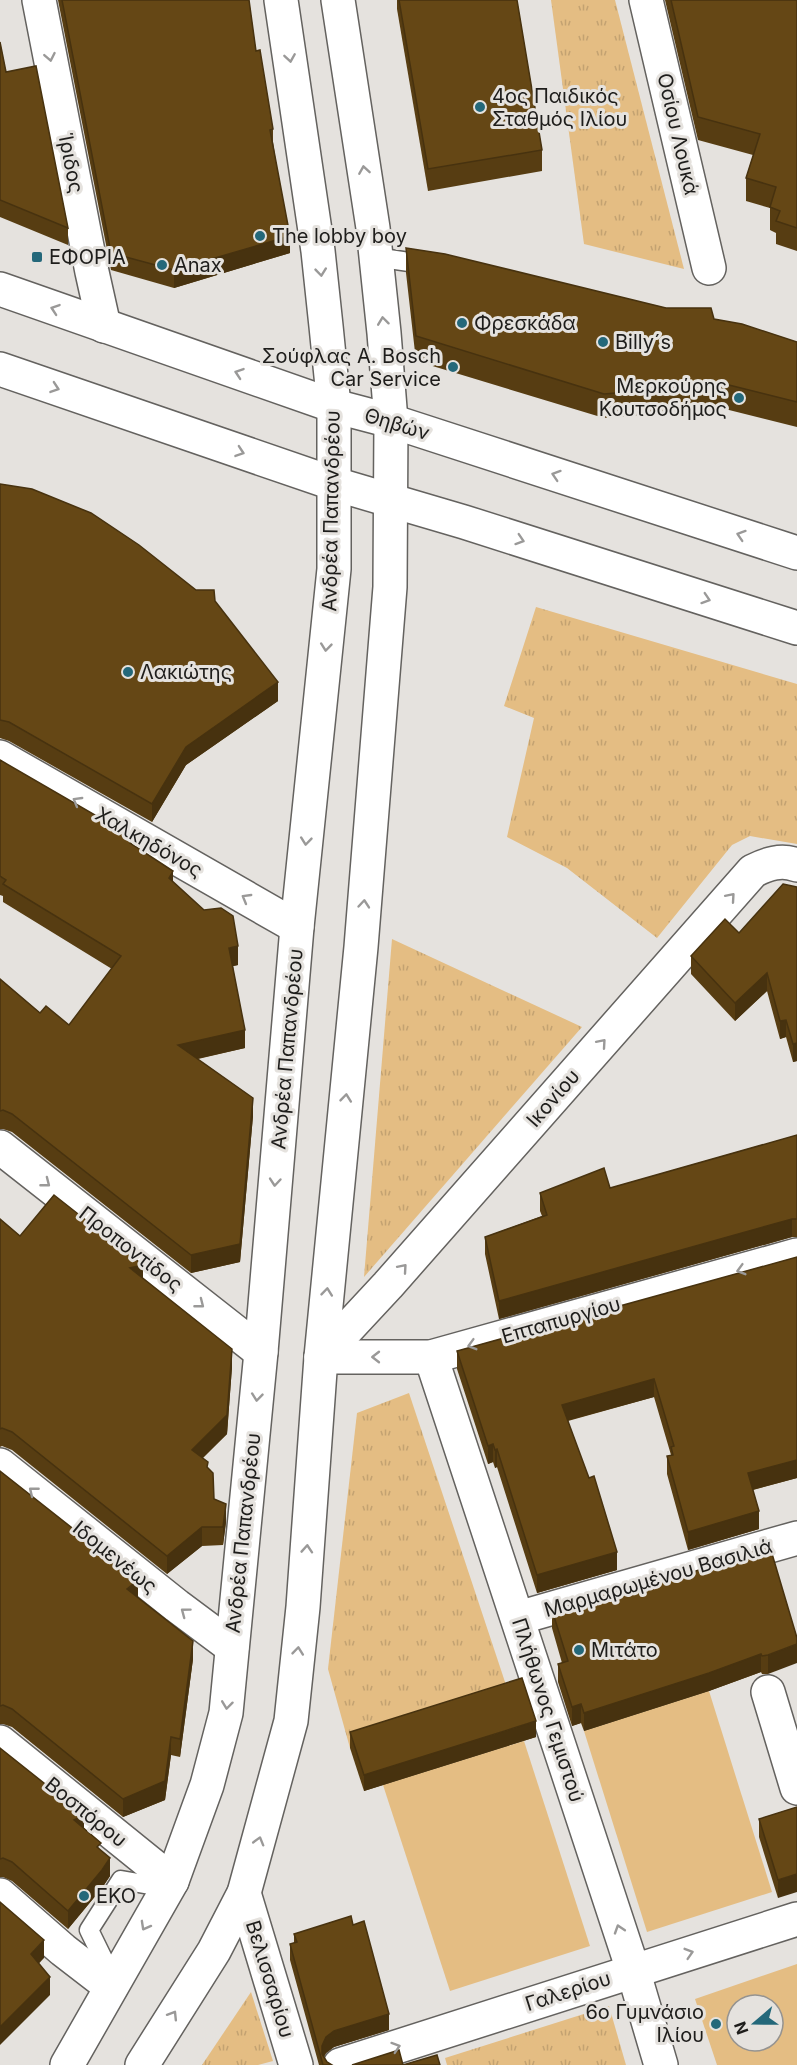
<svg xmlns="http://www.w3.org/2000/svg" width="797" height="2065" font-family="Inter,sans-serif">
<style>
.grass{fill:#e4bd83;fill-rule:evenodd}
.park{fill:url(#park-tufts)}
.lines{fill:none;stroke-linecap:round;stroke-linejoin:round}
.lane-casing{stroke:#64625f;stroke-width:21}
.street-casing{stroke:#64625f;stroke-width:36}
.secondary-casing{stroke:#64625f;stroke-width:36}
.lane{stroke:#fff;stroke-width:18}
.street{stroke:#fff;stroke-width:33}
.secondary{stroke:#fff;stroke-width:33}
.wall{fill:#573d12}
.shaded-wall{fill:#47320f}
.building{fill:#654715;stroke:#47320f;stroke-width:1.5}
.oneway{stroke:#9a9998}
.poi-dot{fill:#24687a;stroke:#e5e2de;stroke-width:2}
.labels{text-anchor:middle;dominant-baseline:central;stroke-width:6;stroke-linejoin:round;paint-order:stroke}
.poi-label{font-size:20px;fill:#1e1d1b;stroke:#e5e2de;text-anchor:start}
.street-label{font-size:20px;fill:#1e1d1b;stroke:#e5e2de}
</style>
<defs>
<pattern id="park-tufts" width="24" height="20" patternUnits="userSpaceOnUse" patternTransform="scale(1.5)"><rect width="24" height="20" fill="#e4bd83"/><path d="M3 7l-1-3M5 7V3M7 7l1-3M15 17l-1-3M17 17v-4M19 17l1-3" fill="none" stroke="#c3a271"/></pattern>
</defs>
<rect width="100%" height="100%" fill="#e5e2de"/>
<!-- grass -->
<g class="grass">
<path d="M709 1691 772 1892 647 1932 584 1731Z"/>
<path d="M524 1741 590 1946 450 1991 383 1785Z"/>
<path d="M797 1964V2065H717L695 1999ZM737 2005H773V2041H737Z"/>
</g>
<!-- park -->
<g class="park">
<path d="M551 0H615L684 269 584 244Z"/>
<path d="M536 607 797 684V844L750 836 732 845 657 938 567 868 507 837 534 718 504 706Z"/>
<path d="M392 939 582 1027 364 1277Z"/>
<path d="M409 1393 510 1697 350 1748 328 1669 357 1413Z"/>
<path d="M251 1992 273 2061 258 2065H202Z"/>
<path d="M609 2006 626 2065H447L445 2058Z"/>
</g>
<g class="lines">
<defs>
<g id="lane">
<path d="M375 257 430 265"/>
<path d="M114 1981 89 1930 121 1880 167 1888"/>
</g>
<g id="street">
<path d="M39 0 92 272 104 326"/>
<path d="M646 0 709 268"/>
<path d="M0 757 297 927"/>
<path d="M0 1147 261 1352"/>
<path d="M321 1357 388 1285 753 871C767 864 781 859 797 865"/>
<path d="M321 1357H431L797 1255"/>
<path d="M431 1357 633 1970 661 2065"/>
<path d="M0 1465 177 1606 232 1647"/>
<path d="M518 1618 797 1538"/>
<path d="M768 1692 797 1788"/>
<path d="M0 1742 172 1881"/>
<path d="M244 1893 296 2065"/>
<path d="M0 1895 63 1950 111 1987"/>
<path d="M340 2065 797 1919"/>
</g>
<g id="secondary">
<path d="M0 289 334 406 391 421 797 553"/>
<path d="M0 369 335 484 464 522 797 628"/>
<path d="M67 2065 172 1881 207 1785 226 1713 261 1352 297 927 334 569V406L326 326 318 251 281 0"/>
<path d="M142 2065 214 1951 244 1893 291 1721 303 1607 321 1357 361 947 390 587 391 421 384 333 373 228 338 0"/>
</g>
</defs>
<!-- lane casing -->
<use href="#lane" class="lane-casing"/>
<!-- street casing -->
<use href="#street" class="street-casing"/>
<!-- secondary casing -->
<use href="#secondary" class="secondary-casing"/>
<!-- lane -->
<use href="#lane" class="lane"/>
<!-- street -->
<use href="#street" class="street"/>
<!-- secondary -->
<use href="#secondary" class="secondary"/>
</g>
<!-- wall -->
<g class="wall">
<path d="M58 0H249L256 51 273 129V142L290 253 174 288 111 270Z"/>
<path d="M397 0H517L542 150V171L428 191 397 9Z"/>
<path d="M665 0H797V251L776 244V233L770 230V208L746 201V178L753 155 698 140Z"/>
<path d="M0 42 6 72 68 228V245L0 217Z"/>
<path d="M406 248 714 319 797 342V427L725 409 604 418 416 361 406 273Z"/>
<path d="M0 484 215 601 278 701 186 765 152 822 9 741 0 738Z"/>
<path d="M0 760 133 845 173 882 238 965 233 966 245 1048 198 1059 253 1116 240 1262 191 1273 12 1132 3 1129H0V979L40 1013 69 1025 112 969 3 902V896L0 895Z"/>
<path d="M797 887V1061L793 1062 786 1037 780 1039 767 991 735 1021 691 974V956L739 933Z"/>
<path d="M797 1135V1237H792L499 1319 485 1254V1237L542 1216 540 1211V1193L610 1188Z"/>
<path d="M0 1219 20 1236 143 1279 232 1367 227 1434 203 1458 208 1468 214 1499 226 1522 223 1545 202 1546 167 1574 12 1450 2 1446 0 1447Z"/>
<path d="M797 1257V1478L753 1490 759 1529 688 1550 667 1474V1456L671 1455 654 1397 568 1421 617 1570 537 1593 497 1467 495 1468 493 1462 488 1464 457 1369V1351Z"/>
<path d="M0 1471 138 1597 193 1659 180 1757 171 1755 165 1800 123 1817 12 1727 3 1724H0Z"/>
<path d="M770 1547 768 1674H762L761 1672 709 1691 584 1731 581 1723 572 1726 558 1682V1664L562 1663 552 1628V1610L630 1592 699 1570V1567Z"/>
<path d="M350 1732 536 1737 364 1791 350 1748Z"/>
<path d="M0 1748 84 1828 101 1851 110 1876 102 1888 68 1929 12 1881 3 1877H0Z"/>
<path d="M797 1807 778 1898 759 1837V1819Z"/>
<path d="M353 1925 389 2030 334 2047 326 2053 324 2057 327 2062 332 2065H319L290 1960V1944L294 1943V1934Z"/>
</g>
<!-- shaded-wall -->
<g class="shaded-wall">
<path d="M290 236V253L174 288V270Z"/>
<path d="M278 682V701L186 765 152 822V804L186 747Z"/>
<path d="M173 871V889L169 878Z"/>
<path d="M238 946V965L229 967V948Z"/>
<path d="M767 973V991L735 1021V1003Z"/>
<path d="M786 1020V1037L780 1039V1021Z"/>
<path d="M245 1030V1048L178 1063V1045Z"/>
<path d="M797 1043V1061L793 1062V1044Z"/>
<path d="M253 1098V1116L240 1262 191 1273V1255Z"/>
<path d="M792 1219V1237L499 1319V1301Z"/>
<path d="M143 1265V1284L130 1268Z"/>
<path d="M232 1349V1367L227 1434 192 1468V1450Z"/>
<path d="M654 1379V1397L562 1422V1405Z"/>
<path d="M493 1444V1462L488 1464V1446Z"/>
<path d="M497 1449V1467L495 1468V1450Z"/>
<path d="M797 1460V1478L748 1491V1473Z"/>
<path d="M226 1504V1522L223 1545V1527Z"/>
<path d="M759 1511V1529L688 1550V1532Z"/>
<path d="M202 1527V1546L167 1574V1556Z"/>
<path d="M617 1552V1570L537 1593V1575Z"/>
<path d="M138 1580V1599L127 1589Z"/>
<path d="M193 1641V1659L180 1757V1739Z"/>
<path d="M797 1644V1663L768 1674V1655Z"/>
<path d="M761 1654V1672L709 1691 584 1731V1713Z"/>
<path d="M581 1704V1723L572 1726V1707Z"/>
<path d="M536 1721V1737L364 1791V1775Z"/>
<path d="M171 1737V1755L165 1800 123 1817V1799Z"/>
<path d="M84 1815V1834L74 1820Z"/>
<path d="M110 1858V1876L102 1888 68 1929V1911Z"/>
<path d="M797 1874V1892L778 1898V1880Z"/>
<path d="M44 1940V1958L31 1972V1954Z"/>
<path d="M50 1977V1995L0 2045V2027Z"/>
<path d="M389 2014V2030L334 2047 326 2053 322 2060V2046L326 2037 334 2031Z"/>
</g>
<!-- building -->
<g class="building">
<path d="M62 0H249L256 51 260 50 273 129 270 130 290 236 174 270 111 253Z"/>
<path d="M399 0H517L542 150 428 169Z"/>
<path d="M671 0H797V228L776 221 780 211 770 207 776 187 746 178 760 134 698 117Z"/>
<path d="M0 42 6 72 36 66 68 228 0 200Z"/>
<path d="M406 248 445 254 666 308H711L714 319 742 324 797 342V402L725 384 604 394 416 336Z"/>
<path d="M0 484 32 489 91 513 139 545 196 590H214L215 601 278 682 186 747 152 804 9 722 0 720Z"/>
<path d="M0 760 133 837 130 843 173 871 169 878 204 910 221 908 233 916 238 946 229 948 245 1030 178 1045 253 1098 240 1244 191 1255 12 1114 3 1110 0 1111V979L40 1013 46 1006 69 1025 121 956 3 884 6 880 0 876Z"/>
<path d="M783 884 797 887V1043L793 1044 786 1020 780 1021 767 973 735 1003 691 956 725 919 739 933Z"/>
<path d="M797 1135V1219H792L499 1301 485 1237 547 1215 540 1193 604 1168 610 1188Z"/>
<path d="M54 1195 143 1265 130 1268 232 1349 227 1415 192 1450 208 1462 207 1467 213 1473 214 1499 226 1504 223 1527H202L167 1556 12 1432 2 1428 0 1429V1219L20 1236Z"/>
<path d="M797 1257V1460L748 1473 759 1511 688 1532 667 1456 673 1455 671 1447 674 1446 654 1379 562 1405 589 1478 594 1476 617 1552 537 1575 497 1449 495 1450 493 1444 488 1446 457 1351Z"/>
<path d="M0 1471 138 1580 127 1589 193 1641 180 1739 171 1737 165 1781 123 1799 12 1709 3 1705 0 1706Z"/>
<path d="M770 1547 797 1638V1644L768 1655 762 1656 761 1654 709 1673 584 1713 581 1704 572 1707 558 1664 568 1661 552 1610 628 1588 630 1592 699 1570V1567Z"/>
<path d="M522 1678 536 1721 364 1775 350 1732Z"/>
<path d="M0 1748 84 1815 74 1820 101 1843 97 1847 110 1858 102 1870 68 1911 12 1862 3 1858 0 1859Z"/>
<path d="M797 1807V1874L778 1880 759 1819Z"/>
<path d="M0 1902 44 1940 31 1954 50 1977 0 2027Z"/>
<path d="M351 1916 353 1925 364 1921 389 2014 334 2031 326 2037 322 2046V2054L327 2062 332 2065H323L290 1944 297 1942 294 1934Z"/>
<path d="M399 2050 403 2065 437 2055 440 2065H352Z"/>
</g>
<!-- one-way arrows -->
<defs><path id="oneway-chevron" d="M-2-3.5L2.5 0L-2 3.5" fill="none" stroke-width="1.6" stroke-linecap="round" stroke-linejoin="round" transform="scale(1.5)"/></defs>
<g class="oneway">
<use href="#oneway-chevron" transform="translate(50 57) rotate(79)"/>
<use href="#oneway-chevron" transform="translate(290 58) rotate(81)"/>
<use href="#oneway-chevron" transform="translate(364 170) rotate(-99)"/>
<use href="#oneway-chevron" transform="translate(321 272) rotate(84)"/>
<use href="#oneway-chevron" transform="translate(55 309) rotate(-161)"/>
<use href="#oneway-chevron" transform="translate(383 321) rotate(-97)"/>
<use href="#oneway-chevron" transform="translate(239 373) rotate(-161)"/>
<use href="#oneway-chevron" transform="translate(55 388) rotate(19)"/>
<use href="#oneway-chevron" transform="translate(240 452) rotate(19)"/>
<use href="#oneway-chevron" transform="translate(556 475) rotate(-162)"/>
<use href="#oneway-chevron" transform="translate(741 535) rotate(-162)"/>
<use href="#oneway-chevron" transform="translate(520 540) rotate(18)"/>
<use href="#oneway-chevron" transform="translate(706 599) rotate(18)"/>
<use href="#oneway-chevron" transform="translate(326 647) rotate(96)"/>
<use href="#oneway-chevron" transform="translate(77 801) rotate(-150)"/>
<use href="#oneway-chevron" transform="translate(306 841) rotate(96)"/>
<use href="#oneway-chevron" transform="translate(731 897) rotate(-49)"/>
<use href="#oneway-chevron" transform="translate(246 898) rotate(-150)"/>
<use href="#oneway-chevron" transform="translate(364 904) rotate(-85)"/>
<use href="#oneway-chevron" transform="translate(602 1043) rotate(-49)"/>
<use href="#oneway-chevron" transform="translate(346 1098) rotate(-84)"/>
<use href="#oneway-chevron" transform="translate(275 1182) rotate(95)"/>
<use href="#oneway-chevron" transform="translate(46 1183) rotate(38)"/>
<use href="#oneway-chevron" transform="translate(403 1268) rotate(-49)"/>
<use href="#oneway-chevron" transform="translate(741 1270) rotate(164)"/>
<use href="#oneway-chevron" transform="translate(327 1292) rotate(-84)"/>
<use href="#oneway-chevron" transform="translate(200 1304) rotate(38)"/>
<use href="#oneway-chevron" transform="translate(472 1345) rotate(164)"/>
<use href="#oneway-chevron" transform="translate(376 1357) rotate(180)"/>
<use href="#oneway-chevron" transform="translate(257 1397) rotate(96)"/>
<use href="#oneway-chevron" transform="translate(33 1491) rotate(-141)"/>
<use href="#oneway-chevron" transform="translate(307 1549) rotate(-86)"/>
<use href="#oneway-chevron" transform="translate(185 1612) rotate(-143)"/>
<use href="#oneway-chevron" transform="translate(298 1651) rotate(-84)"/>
<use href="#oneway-chevron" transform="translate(227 1705) rotate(97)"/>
<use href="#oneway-chevron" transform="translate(259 1841) rotate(-74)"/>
<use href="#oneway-chevron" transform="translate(145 1926) rotate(119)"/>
<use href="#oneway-chevron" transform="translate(619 1929) rotate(-108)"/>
<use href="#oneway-chevron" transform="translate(689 1953) rotate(-17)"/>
<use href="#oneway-chevron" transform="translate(173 2015) rotate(-58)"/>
<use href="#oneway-chevron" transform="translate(396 2047) rotate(-18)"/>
</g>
<!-- markers -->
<g class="poi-dot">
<circle cx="480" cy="107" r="6"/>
<circle cx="260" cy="236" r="6"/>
<rect x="31" y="251" width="12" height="12" rx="3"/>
<circle cx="162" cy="265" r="6"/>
<circle cx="462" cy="323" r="6"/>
<circle cx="603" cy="342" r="6"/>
<circle cx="453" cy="367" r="6"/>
<circle cx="739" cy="398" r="6"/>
<circle cx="128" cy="672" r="6"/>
<circle cx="579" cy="1650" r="6"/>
<circle cx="84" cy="1896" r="6"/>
<circle cx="716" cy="2024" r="6"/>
</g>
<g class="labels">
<!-- poi labels -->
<g class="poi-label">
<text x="492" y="96">4ος Παιδικός<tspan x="492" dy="23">Σταθμός Ιλίου</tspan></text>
<text x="272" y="236">The lobby boy</text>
<text x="49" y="257">ΕΦΟΡΙΑ</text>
<text x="174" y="265">Anax</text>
<text x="474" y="323">Φρεσκάδα</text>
<text x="615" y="342">Billy´s</text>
<text x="441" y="356" text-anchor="end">Σούφλας Α. Bosch<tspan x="441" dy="23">Car Service</tspan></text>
<text x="727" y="386" text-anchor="end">Μερκούρης<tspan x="727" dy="23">Κουτσοδήμος</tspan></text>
<text x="140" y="672">Λακιώτης</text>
<text x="591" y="1650">Μιτάτο</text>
<text x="96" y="1896">EKO</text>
<text x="704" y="2012" text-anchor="end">6ο Γυμνάσιο<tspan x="704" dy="23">Ιλίου</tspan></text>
</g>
<!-- street labels -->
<g class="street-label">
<text transform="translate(678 134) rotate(77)">Οσίου Λουκά</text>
<text transform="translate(71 163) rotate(79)">Ίριδος</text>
<text transform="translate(397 424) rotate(17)">Θηβών</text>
<text transform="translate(331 511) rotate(-89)">Ανδρέα Παπανδρέου</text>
<text transform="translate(149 842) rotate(30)">Χαλκηδόνος</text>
<text transform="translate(287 1049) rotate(-85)">Ανδρέα Παπανδρέου</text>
<text transform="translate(553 1098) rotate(-49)">Ικονίου</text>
<text transform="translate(131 1249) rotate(38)">Προποντίδος</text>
<text transform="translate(561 1320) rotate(-16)">Επταπυργίου</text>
<text transform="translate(243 1533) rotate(-84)">Ανδρέα Παπανδρέου</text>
<text transform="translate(115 1557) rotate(39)">Ιδομενέως</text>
<text transform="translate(658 1578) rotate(-16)">Μαρμαρωμένου Βασιλιά</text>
<text transform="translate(548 1710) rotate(72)">Πλήθωνος Γεμιστού</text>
<text transform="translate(86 1812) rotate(39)">Βοσπόρου</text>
<text transform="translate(270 1979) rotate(73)">Βελισσαρίου</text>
<text transform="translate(568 1991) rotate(-18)">Γαλερίου</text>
</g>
</g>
<!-- north arrow -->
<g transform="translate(755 2023) rotate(250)"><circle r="28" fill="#e5e2de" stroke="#959390" stroke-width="1.5"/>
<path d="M0-4.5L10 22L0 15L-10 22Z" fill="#24687a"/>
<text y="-9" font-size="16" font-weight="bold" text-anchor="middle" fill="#1e1d1b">N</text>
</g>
</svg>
